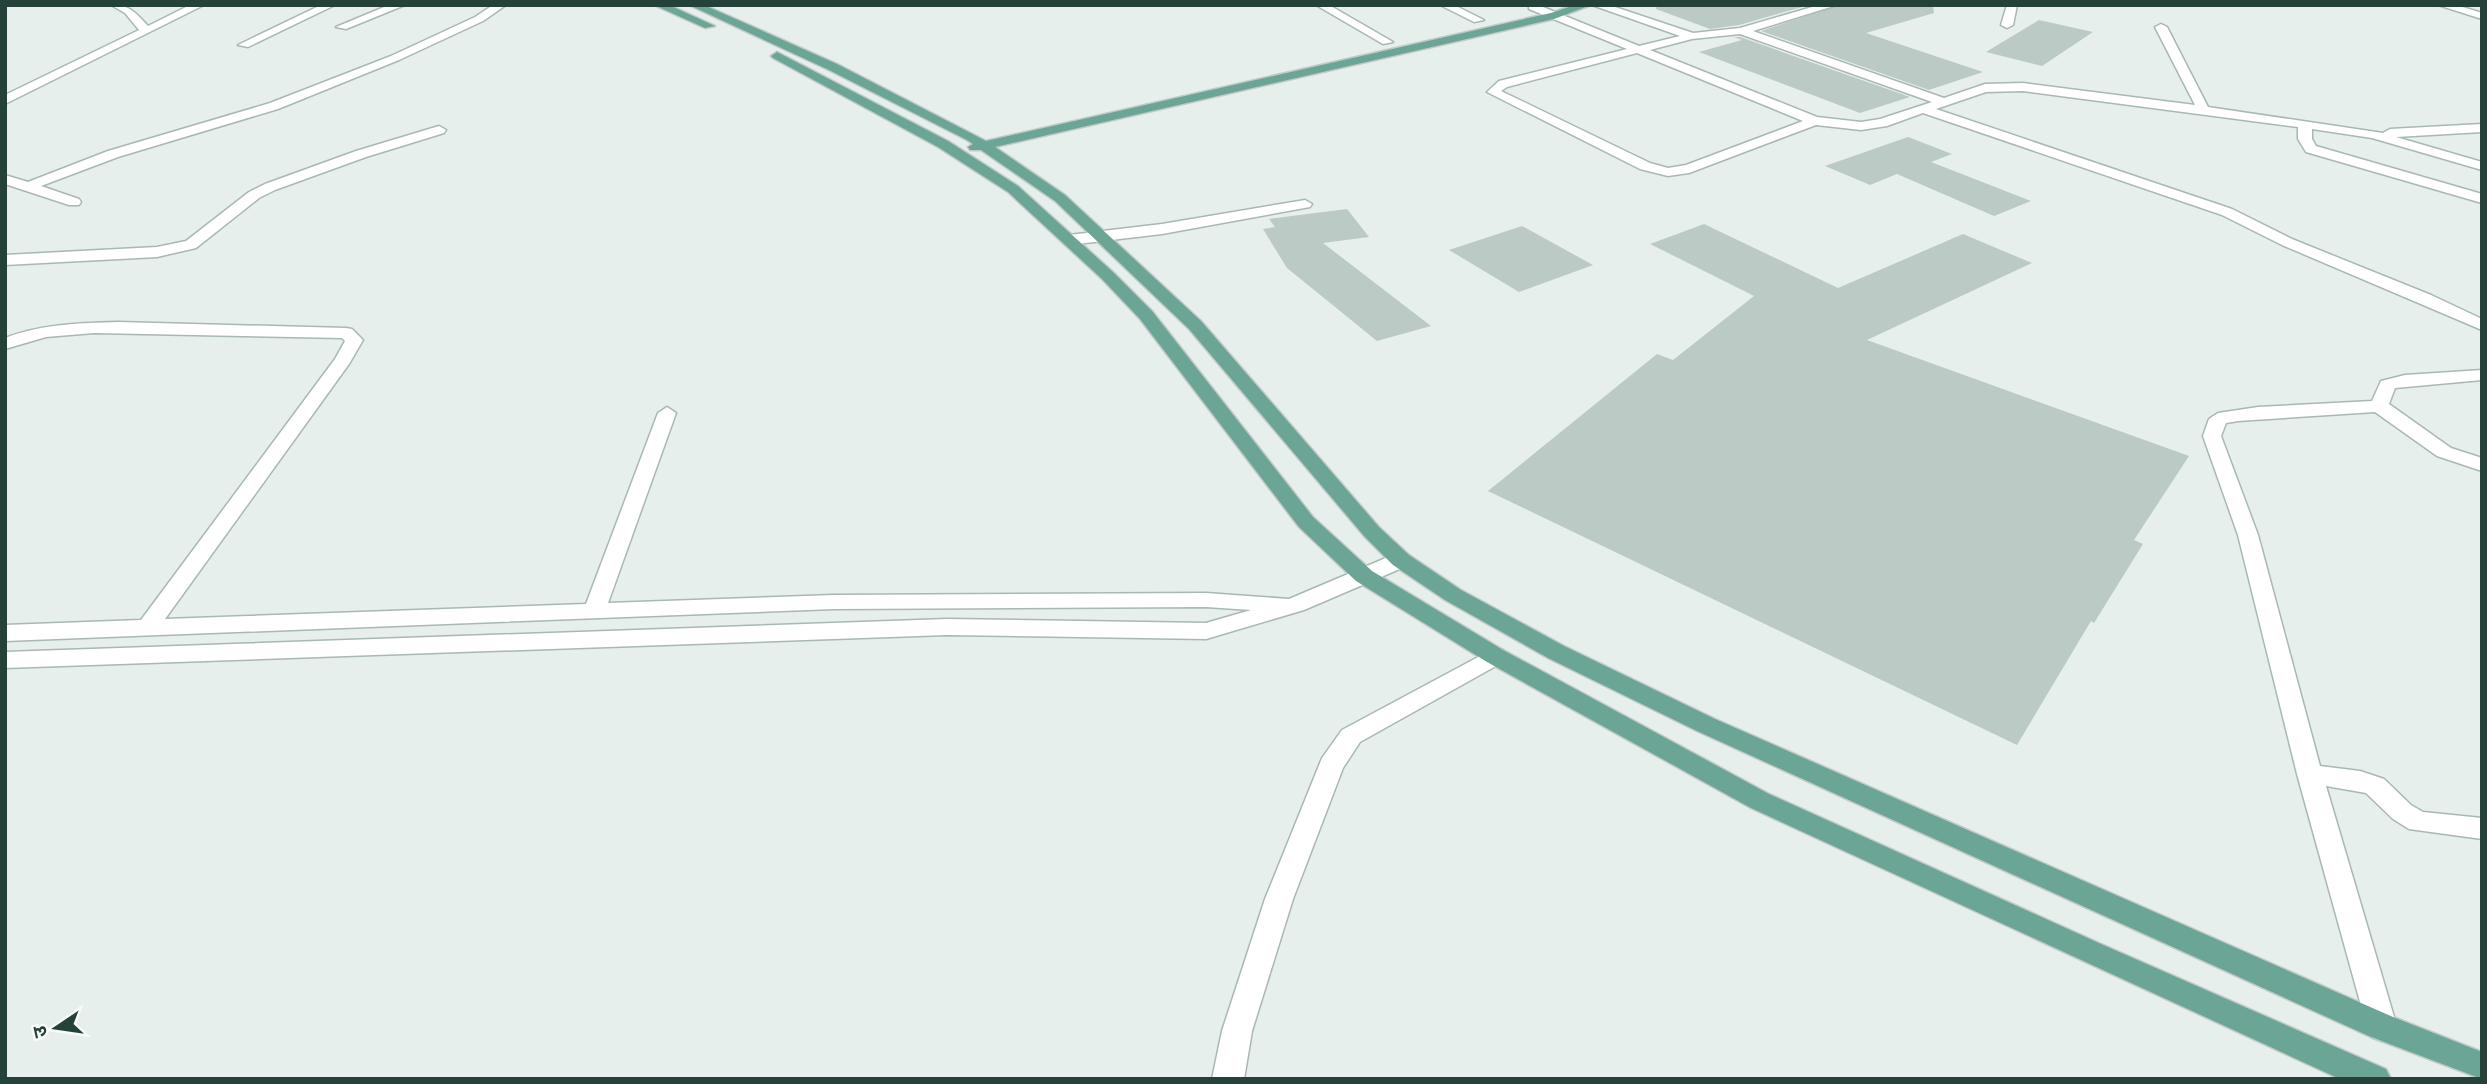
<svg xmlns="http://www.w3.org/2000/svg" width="2487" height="1084" font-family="Cabin,'Noto Sans Devanagari',sans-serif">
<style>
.building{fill:#bbcac4}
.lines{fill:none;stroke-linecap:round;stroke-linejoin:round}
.minor-casing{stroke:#a8b8b2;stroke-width:3}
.major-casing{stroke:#c2cac8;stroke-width:3}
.minor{fill:#fff;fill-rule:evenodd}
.major{fill:#6aa596;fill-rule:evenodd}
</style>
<rect width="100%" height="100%" fill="#e6efeb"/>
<!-- building -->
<g class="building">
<path d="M1657 5H1809L1739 25 1710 29 1656 9Z"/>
<path d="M1839 5H1933L1934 13 1866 33 1983 72 1929 90 1761 31Z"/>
<path d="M2039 20 2093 32 2042 66 1986 52Z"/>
<path d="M1734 37H1740L1910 97 1860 113 1699 52 1742 40Z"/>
<path d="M1908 137 1952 154 1931 162 2031 201 1994 216 1897 174 1870 185 1825 166Z"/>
<path d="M1347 209 1369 237 1323 243 1431 326 1377 341 1287 268 1263 229 1275 227 1269 219Z"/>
<path d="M1704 224 1838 288 1963 234 2032 263 1867 340 2189 456 2134 540 2143 544 2094 623 2091 621 2017 745 1488 491 1657 354 1673 360 1754 296 1650 244Z"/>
<path d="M1522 226 1593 265 1519 292 1449 250Z"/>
</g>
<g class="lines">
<defs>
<g id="minor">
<path d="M111 5C130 5 135 12 148 26L190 5H204L5 104V95L139 30 125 13Z"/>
<path d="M321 5H335L248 47 238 45Z"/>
<path d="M389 5H405L346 29 336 27Z"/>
<path d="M493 5H506L483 21 399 60 278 109 118 157 41 186 79 199 81 202 79 205H69L5 184V175L28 182 108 151 270 103 391 56 475 17Z"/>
<path d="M1316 5H1329L1393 42 1383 44Z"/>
<path d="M1440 5H1454L1484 20 1474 22Z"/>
<path d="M1529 5H1538L1639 46 1680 36 1592 5H1609L1693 33 1740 28 1819 5H1837L1753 31 1944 98 1985 84 2023 83 2195 105 2155 27 2161 24 2167 27 2208 107 2383 133 2390 129 2482 124V132L2396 137 2482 162V170L2372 138 2312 129V139L2316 146 2482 194V203L2306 152 2298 139V127L2023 91 1986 92 1936 109 2232 209 2292 239 2431 295 2482 319V330L2282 245 2222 215 1923 113 1887 126 1861 130 1816 125 1689 173 1668 176 1640 169 1487 92 1499 81 1627 49 1529 9ZM1740 34 1932 102 1880 119 1861 122 1817 117 1650 50 1692 39ZM1637 53 1803 121 1686 165 1668 168 1650 163 1501 91 1507 87Z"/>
<path d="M2007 5H2017L2013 25 2007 28 2001 25Z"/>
<path d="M2438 5H2456L2482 13V19Z"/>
<path d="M439 126 446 130 444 133 366 157 275 190 259 198 196 248 157 257 5 265V255L157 247 186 241 249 192 265 184 356 151Z"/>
<path d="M1305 200 1312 204 1310 207 1162 234 1069 245 1061 240 1069 235 1162 224Z"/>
<path d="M118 322 346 328 352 329 363 340 349 364 165 619 586 604 658 413 667 407 676 413 608 603 834 595 1206 593 1289 599 1393 555H1409L1412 560 1409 565 1304 610 1206 639 947 635 5 668V652L947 619 1206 623 1251 610 1206 607 834 609 5 641V625L141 620 335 359 345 341 342 338 94 333 46 337 5 349V338C41 324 80 323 118 322Z"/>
<path d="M2482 370V380L2395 388 2389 404 2451 448 2482 458V471L2437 456 2375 412 2238 421 2226 423 2221 436 2258 535 2320 766 2360 771 2384 779 2411 805 2423 812 2482 818V839L2409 829 2393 819 2366 793 2326 786 2397 1027 2393 1037 2382 1041 2371 1037 2367 1027 2297 774 2238 535 2203 436 2209 419 2218 413 2258 407 2372 401 2381 381 2405 375Z"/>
<path d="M1495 648 1503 650 1507 656 1503 662 1360 742 1343 768 1293 899 1252 1031 1244 1079H1212L1222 1031 1265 899 1322 758 1342 730Z"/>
</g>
<g id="major">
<path d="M654 5H669L715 26 705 28Z"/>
<path d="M689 5H704L837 64 986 141 1551 13 1575 5H1591L1554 19 995 147 1065 195 1201 321 1379 527 1409 555 1461 590 1564 646 1715 719 2393 1017 2482 1052V1079L2371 1037 1697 731 1548 658 1445 600 1393 565 1365 537 1189 329 1055 201 981 150H970L968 147 973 144 967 140 829 70Z"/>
<path d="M777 52 948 141 1018 186 1114 273 1152 311 1313 517 1372 571 1503 650 1769 794 2101 944 2386 1069 2391 1079H2340L1751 808 1487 662 1356 581 1299 527 1140 319 1102 279 1008 192 938 147 773 58 771 56Z"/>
</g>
</defs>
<!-- minor casing -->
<use href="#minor" class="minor-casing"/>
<!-- major casing -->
<use href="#major" class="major-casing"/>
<!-- minor -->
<use href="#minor" class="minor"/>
<!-- major -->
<use href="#major" class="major"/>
</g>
<!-- border -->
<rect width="2487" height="1084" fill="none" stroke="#24423a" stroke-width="14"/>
<!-- north arrow -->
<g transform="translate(56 1028) rotate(257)" stroke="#f7fbf9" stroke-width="5" paint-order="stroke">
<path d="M0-5L12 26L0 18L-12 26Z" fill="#24423a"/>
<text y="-10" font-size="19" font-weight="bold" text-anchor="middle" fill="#24423a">उ</text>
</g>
</svg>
